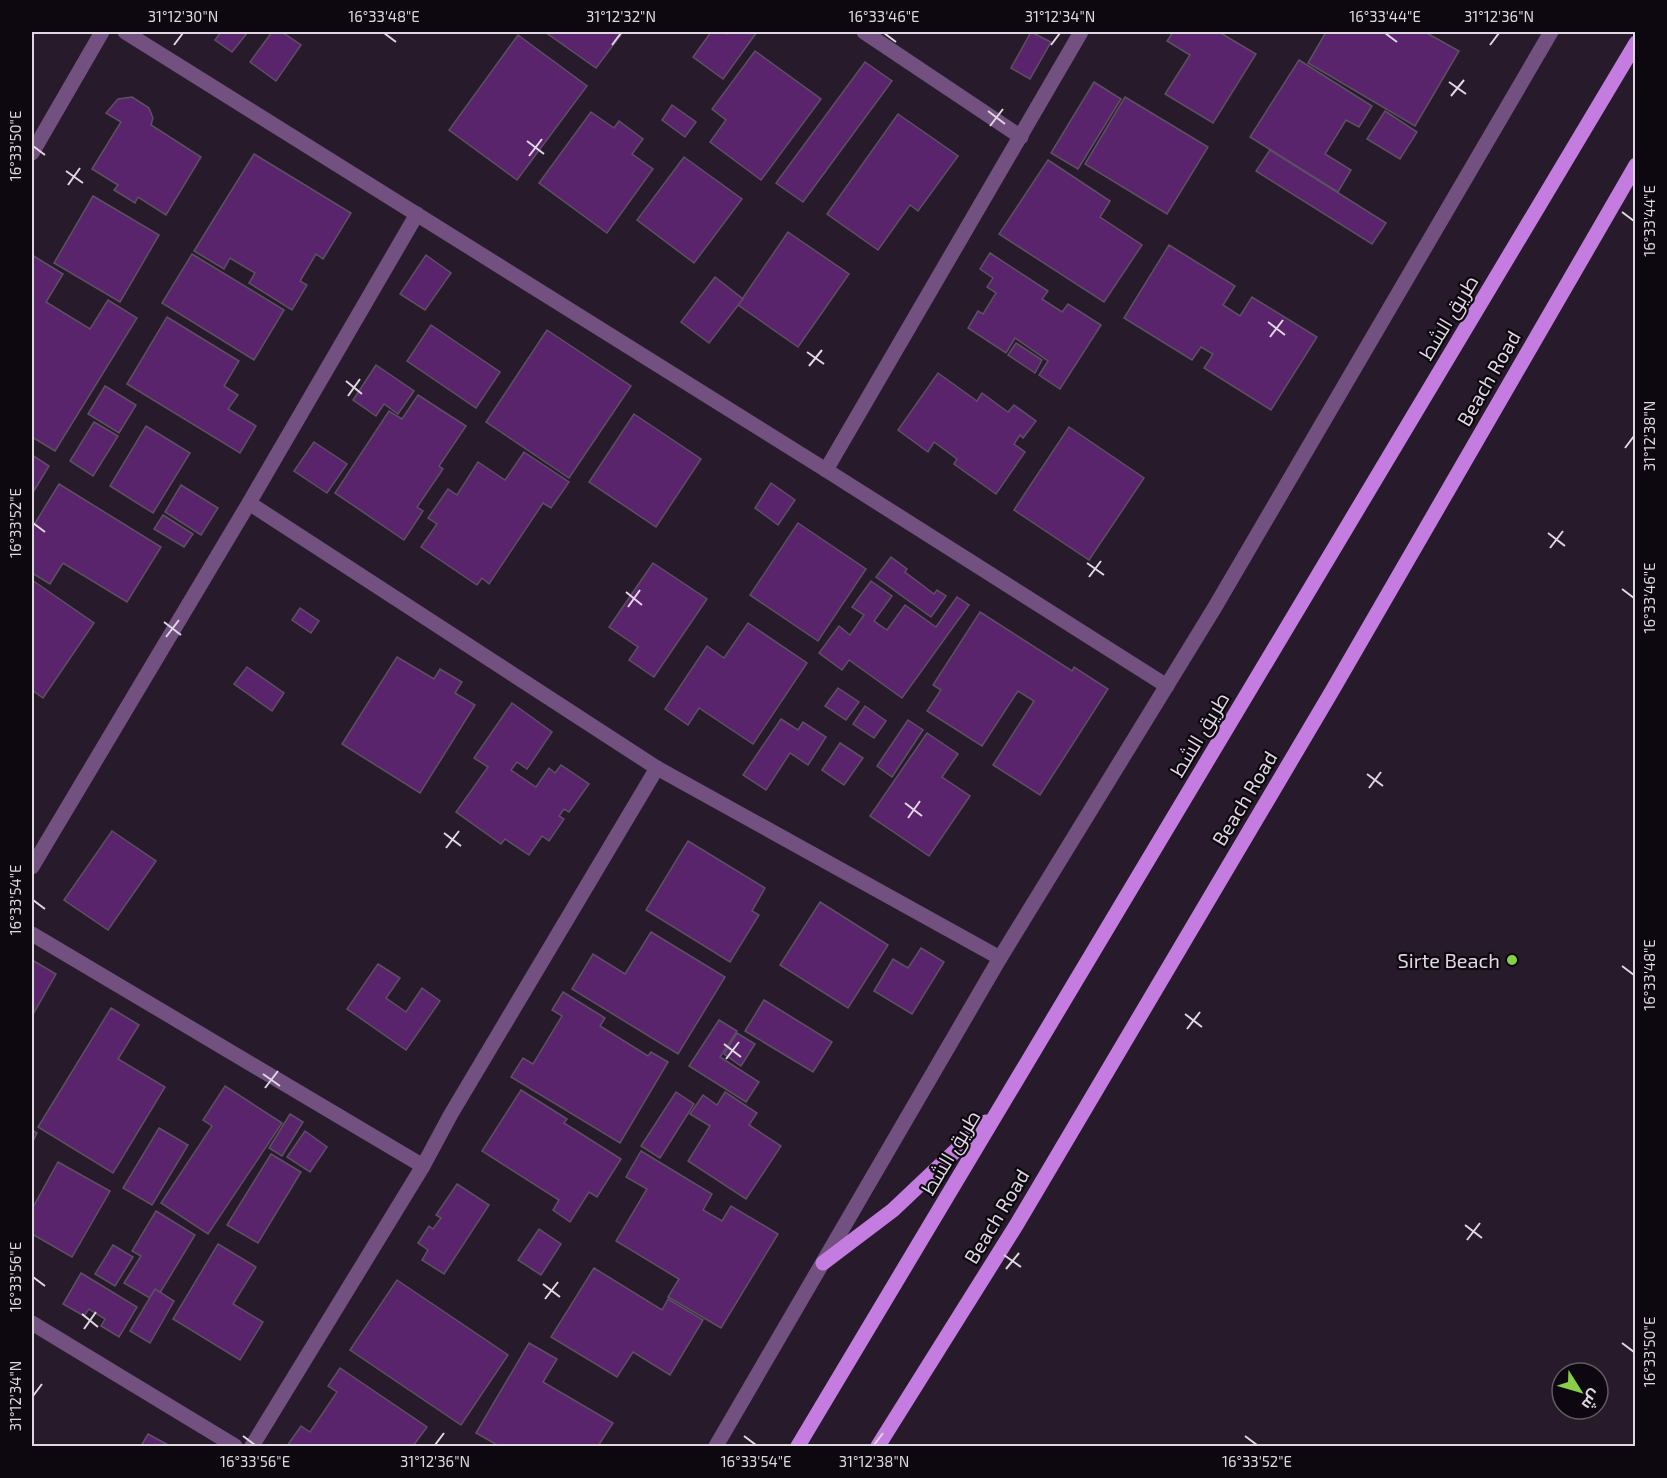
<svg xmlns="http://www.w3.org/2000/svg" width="1667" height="1478" font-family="'Exo 2',Cairo,sans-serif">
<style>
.building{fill:#59246c;stroke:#5d5063;stroke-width:1.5}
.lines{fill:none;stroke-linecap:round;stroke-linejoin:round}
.minor{stroke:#72507f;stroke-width:15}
.major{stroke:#c47ce1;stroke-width:15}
.ticks{fill:none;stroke:#dfd7e2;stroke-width:2}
.poi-dot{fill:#89ce48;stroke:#0d080f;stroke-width:2}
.labels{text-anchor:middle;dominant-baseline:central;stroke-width:4.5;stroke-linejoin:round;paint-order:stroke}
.street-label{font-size:20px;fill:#dfd7e2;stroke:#0d080f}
.poi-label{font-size:20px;fill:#dfd7e2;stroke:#0d080f;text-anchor:end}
.neatline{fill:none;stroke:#dfd7e2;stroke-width:2}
.ticks-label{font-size:15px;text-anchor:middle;fill:#dfd7e2}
</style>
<rect width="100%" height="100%" fill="#271b2b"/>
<!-- building -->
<g class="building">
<path d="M221 32H248L232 52 215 40Z"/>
<path d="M272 32H282L301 45 276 81 250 62Z"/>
<path d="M545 32H623L596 68Z"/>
<path d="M711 32H724L727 34 729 32H757L723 79 693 57Z"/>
<path d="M1031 32 1051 42 1030 79 1011 68Z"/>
<path d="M1173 32H1219L1256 54 1213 123 1165 94 1190 55 1167 41Z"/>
<path d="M1326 32H1425L1459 51 1415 126 1308 63Z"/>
<path d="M518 35 587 86 517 180 449 130Z"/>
<path d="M755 51 821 99 761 180 710 142 726 120 712 109Z"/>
<path d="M1299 60 1372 106 1359 127 1346 120 1325 154 1351 170 1338 192 1250 137Z"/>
<path d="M865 62 892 81 803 202 776 183Z"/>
<path d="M1094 82 1121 99 1078 169 1051 153Z"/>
<path d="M132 97 149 108 153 118 151 125 201 157 166 215 138 197 135 203 114 190 118 185 92 169 121 122 106 113 118 99Z"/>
<path d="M1125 97 1208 147 1167 214 1085 164Z"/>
<path d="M672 105 696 122 685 137 662 120Z"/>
<path d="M1385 111 1417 132 1400 159 1367 139Z"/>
<path d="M591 112 614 128 619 121 643 139 632 154 653 169 607 233 539 183Z"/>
<path d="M898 114 958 156 918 211 910 205 878 250 827 214Z"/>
<path d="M1270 150 1386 223 1372 244 1256 171Z"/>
<path d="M254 154 351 213 323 259 316 254 300 281 307 285 292 310 249 283 255 273 230 258 224 269 194 251Z"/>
<path d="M684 157 742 199 694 263 637 220Z"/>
<path d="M1048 160 1110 201 1100 217 1142 245 1104 302 999 234Z"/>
<path d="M93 196 159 235 120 302 54 263Z"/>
<path d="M788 232 849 274 798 347 738 305Z"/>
<path d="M1169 245 1235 286 1223 305 1240 316 1252 297 1317 337 1271 410 1204 368 1213 354 1201 347 1192 360 1124 318Z"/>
<path d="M990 253 1048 291 1042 299 1062 312 1068 304 1101 325 1060 389 1039 375 1048 361 1015 338 1006 353 968 328 978 311 983 314 996 293 987 287 993 278 980 269Z"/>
<path d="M192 254 284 310 254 360 162 303Z"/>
<path d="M32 255 63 274 46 302 90 329 108 300 137 318 55 451 32 437Z"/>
<path d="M426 255 451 273 425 310 400 294Z"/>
<path d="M715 277 743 299 709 343 681 322Z"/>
<path d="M167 317 239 361 224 386 238 395 228 409 256 426 240 453 127 384Z"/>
<path d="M431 325 500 372 476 408 407 361Z"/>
<path d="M547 330 631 386 569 478 486 422Z"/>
<path d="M1016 343 1042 360 1035 373 1008 355Z"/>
<path d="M376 365 414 391 398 414 384 404 376 416 353 400Z"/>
<path d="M938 373 977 401 982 393 1008 412 1014 405 1036 421 1023 438 1020 435 1014 444 1025 452 996 494 954 464 957 459 934 442 928 452 898 430Z"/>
<path d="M105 386 136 405 119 433 88 414Z"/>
<path d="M418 395 466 426 439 466 443 469 417 507 423 511 404 540 335 493 389 411 402 419Z"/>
<path d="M634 414 701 459 656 527 589 482Z"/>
<path d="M94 422 118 436 93 476 70 461Z"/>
<path d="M146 426 190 453 153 513 110 486Z"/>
<path d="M1069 427 1144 478 1089 560 1014 510Z"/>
<path d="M314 442 347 464 327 493 294 471Z"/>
<path d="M524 452 569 482 551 508 543 503 489 584 482 578 477 585 421 547 437 524 428 518 448 489 457 495 478 462 505 480Z"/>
<path d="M32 455 49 466 32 494Z"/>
<path d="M771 483 795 500 778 525 755 508Z"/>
<path d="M59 484 161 547 127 602 63 563 50 584 32 573V528Z"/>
<path d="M181 485 218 508 201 535 165 512Z"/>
<path d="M163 515 193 534 184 547 154 529Z"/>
<path d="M798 523 866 569 818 641 750 595Z"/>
<path d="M891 557 907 569 905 572 934 594 937 590 946 596 931 617 876 577Z"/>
<path d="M653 563 707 599 654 677 629 660 638 647 609 627Z"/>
<path d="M32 580 94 623 43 698 32 690Z"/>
<path d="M871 581 892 596 874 621 887 630 905 605 936 627 957 597 969 605 902 698 849 660 842 670 819 653 839 626 850 635 864 615 852 607Z"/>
<path d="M300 608 319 621 311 633 292 620Z"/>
<path d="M980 612 1072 671 1074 667 1108 689 1040 795 993 765 1034 701 1018 691 982 746 927 711 941 690 933 685Z"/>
<path d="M748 623 807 663 753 744 699 708 688 725 665 709 707 646 724 658Z"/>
<path d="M397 657 434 679 440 669 462 682 455 693 475 705 420 793 342 744Z"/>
<path d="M247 667 284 693 272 711 234 684Z"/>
<path d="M838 688 859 702 846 720 825 706Z"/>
<path d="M512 703 552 732 527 769 517 762 511 770 536 787 549 768 555 773 561 765 589 784 569 812 564 809 559 816 564 819 549 841 542 836 529 855 505 839 501 844 456 812 488 767 474 758Z"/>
<path d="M865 706 886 721 874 738 853 724Z"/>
<path d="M781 719 798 730 803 722 826 737 808 765 790 753 766 790 743 775Z"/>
<path d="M908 720 923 730 892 777 877 766Z"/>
<path d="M927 733 958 754 942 777 970 796 929 856 870 816Z"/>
<path d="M840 743 863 758 844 785 822 770Z"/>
<path d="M112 831 156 861 108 930 64 900Z"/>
<path d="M688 841 765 888 752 911 759 915 730 962 646 910Z"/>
<path d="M820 902 888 945 848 1008 780 965Z"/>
<path d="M651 932 725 977 678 1054 572 989 593 954 625 974Z"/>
<path d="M921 948 944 962 912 1014 874 991 893 959 908 968Z"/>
<path d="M32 960 56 974 32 1016Z"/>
<path d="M378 964 400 978 386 998 406 1012 422 988 440 1001 406 1050 347 1009Z"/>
<path d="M563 992 605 1018 600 1026 648 1056 651 1052 668 1062 620 1143 511 1077 523 1058 533 1064 562 1016 552 1010Z"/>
<path d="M764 1000 832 1042 813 1072 745 1031Z"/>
<path d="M111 1008 139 1025 118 1059 165 1087 113 1173 38 1127Z"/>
<path d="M719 1020 737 1031 720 1057 759 1082 746 1102 689 1066Z"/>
<path d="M737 1033 755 1044 741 1066 724 1054Z"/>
<path d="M225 1086 282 1123 208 1234 161 1203 212 1126 203 1120Z"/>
<path d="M521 1090 567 1119 564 1123 621 1159 597 1197 589 1192 570 1222 553 1210 559 1200 482 1151Z"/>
<path d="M676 1092 694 1104 660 1158 641 1146Z"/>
<path d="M725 1092 757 1113 749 1125 781 1146 746 1199 688 1161 710 1126 690 1114 703 1095 717 1105Z"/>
<path d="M290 1114 303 1122 282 1156 269 1148Z"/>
<path d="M159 1128 188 1145 152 1205 123 1188Z"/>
<path d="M32 1130 37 1133 32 1143Z"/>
<path d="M305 1131 327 1147 310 1172 287 1157Z"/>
<path d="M641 1151 712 1194 703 1210 722 1221 731 1206 778 1234 721 1328 668 1297 679 1279 616 1241 647 1189 626 1177Z"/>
<path d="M271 1154 301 1172 258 1243 227 1225Z"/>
<path d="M58 1162 110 1191 72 1257 32 1234V1209Z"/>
<path d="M457 1184 489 1205 444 1274 422 1260 428 1250 418 1243 429 1226 433 1229 441 1218 436 1215Z"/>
<path d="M156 1211 195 1235 155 1301 124 1283 141 1256 132 1251Z"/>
<path d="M539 1229 561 1244 541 1275 518 1260Z"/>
<path d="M218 1244 256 1267 233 1304 263 1322 240 1360 173 1319Z"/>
<path d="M113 1245 133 1257 115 1286 95 1274Z"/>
<path d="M594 1268 662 1310 668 1299 703 1320 670 1375 633 1352 617 1377 551 1337Z"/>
<path d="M81 1273 137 1307 119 1337 101 1326 105 1319 89 1309 84 1316 63 1304Z"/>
<path d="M397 1280 508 1355 461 1425 350 1350Z"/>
<path d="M155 1289 174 1301 150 1343 130 1331Z"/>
<path d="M529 1343 557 1359 543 1382 613 1423 598 1446H499L476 1433Z"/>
<path d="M340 1368 427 1427 413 1446H287L301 1426 310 1432 337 1392 328 1386Z"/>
<path d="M148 1434 170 1446H141Z"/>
</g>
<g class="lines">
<!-- minor -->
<g class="minor">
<path d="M125 32 826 470 1167 686"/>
<path d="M864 32 1021 137"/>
<path d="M32 153 102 32"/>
<path d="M826 470 1081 32"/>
<path d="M249 503 657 768 1000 958"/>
<path d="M32 867 249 503 417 214"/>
<path d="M32 934 423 1166"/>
<path d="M32 1323 235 1446"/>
<path d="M252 1446 423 1166 451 1114 657 768"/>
<path d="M716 1446 1000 958 1215 607 1551 32"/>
</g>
<!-- major -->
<g class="major">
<path d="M823 1263 893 1210 986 1122"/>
<path d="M798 1446 1636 43"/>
<path d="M878 1446 1017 1224 1332 691 1636 165"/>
</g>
</g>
<!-- ticks -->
<path class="ticks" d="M384 33 396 42M884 33 896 42M1385 33 1397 42M174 45 183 33M612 45 621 33M1051 45 1060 33M1490 45 1499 33M1449 82 1466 94M1451 96 1464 80M988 111 1005 124M990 126 1003 109M527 141 544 154M33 146 45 155M529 156 542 139M66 171 83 183M68 185 80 168M1622 212 1634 221M1268 322 1285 335M1270 337 1283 320M807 352 824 364M809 366 822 350M346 381 362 394M348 396 360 379M1625 448 1634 436M33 523 45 532M1548 533 1565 546M1550 548 1563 531M1087 563 1104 575M1089 577 1101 561M1622 589 1634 598M626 592 642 605M628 607 640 590M164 622 181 635M166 637 179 620M1367 774 1383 786M1369 788 1381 772M905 803 922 816M908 818 920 801M444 833 461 846M446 848 459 831M33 900 45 909M1622 966 1634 975M1185 1014 1202 1027M1187 1029 1200 1012M724 1044 741 1057M726 1059 739 1042M263 1074 280 1086M265 1088 278 1071M1465 1225 1482 1238M1467 1240 1480 1223M1004 1255 1021 1267M1006 1269 1019 1253M33 1277 45 1286M543 1284 560 1297M545 1299 558 1282M82 1314 98 1327M84 1329 96 1312M1622 1343 1634 1352M33 1396 42 1384M243 1436 255 1445M744 1436 756 1445M1245 1436 1257 1445M435 1445 444 1433M874 1445 883 1433"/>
<!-- markers -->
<circle class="poi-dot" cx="1512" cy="960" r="6"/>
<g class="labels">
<!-- street labels -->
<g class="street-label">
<text transform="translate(1448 317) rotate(-59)">طريق الشط</text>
<text transform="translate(1488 378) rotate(-60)">Beach Road</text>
<text transform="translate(1199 734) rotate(-59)">طريق الشط</text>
<text transform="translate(1244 798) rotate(-59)">Beach Road</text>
<text transform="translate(950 1152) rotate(-59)">طريق الشط</text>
<text transform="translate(996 1216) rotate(-59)">Beach Road</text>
</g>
<!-- poi labels -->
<g class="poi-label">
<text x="1500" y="960">Sirte Beach</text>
</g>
</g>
<!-- border -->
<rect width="1667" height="1478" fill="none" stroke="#0d080f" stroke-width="66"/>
<!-- north arrow -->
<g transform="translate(1580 1391) rotate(127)"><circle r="28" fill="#0d080f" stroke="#615b63" stroke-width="1.5"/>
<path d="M0-4.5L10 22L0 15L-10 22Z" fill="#89ce48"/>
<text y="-9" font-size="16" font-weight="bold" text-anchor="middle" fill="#dfd7e2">ش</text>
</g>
<rect x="33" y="33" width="1601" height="1412" class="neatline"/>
<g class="ticks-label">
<text x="183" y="22">31°12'30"N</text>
<text x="384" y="22">16°33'48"E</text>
<text x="621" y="22">31°12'32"N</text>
<text x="884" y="22">16°33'46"E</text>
<text x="1060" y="22">31°12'34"N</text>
<text x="1385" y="22">16°33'44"E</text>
<text x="1499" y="22">31°12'36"N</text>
<text transform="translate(16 146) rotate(-90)" y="5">16°33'50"E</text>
<text transform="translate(1650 221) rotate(-90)" y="5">16°33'44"E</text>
<text transform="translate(1650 436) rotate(-90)" y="5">31°12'38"N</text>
<text transform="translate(16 523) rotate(-90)" y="5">16°33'52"E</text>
<text transform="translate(1650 598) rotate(-90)" y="5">16°33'46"E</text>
<text transform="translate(16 900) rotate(-90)" y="5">16°33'54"E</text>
<text transform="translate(1650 975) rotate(-90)" y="5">16°33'48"E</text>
<text transform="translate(16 1277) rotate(-90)" y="5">16°33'56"E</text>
<text transform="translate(1650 1352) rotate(-90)" y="5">16°33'50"E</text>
<text transform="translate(16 1396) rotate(-90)" y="5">31°12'34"N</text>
<text x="255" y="1467">16°33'56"E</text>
<text x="435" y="1467">31°12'36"N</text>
<text x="756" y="1467">16°33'54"E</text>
<text x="874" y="1467">31°12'38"N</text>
<text x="1257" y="1467">16°33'52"E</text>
</g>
</svg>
